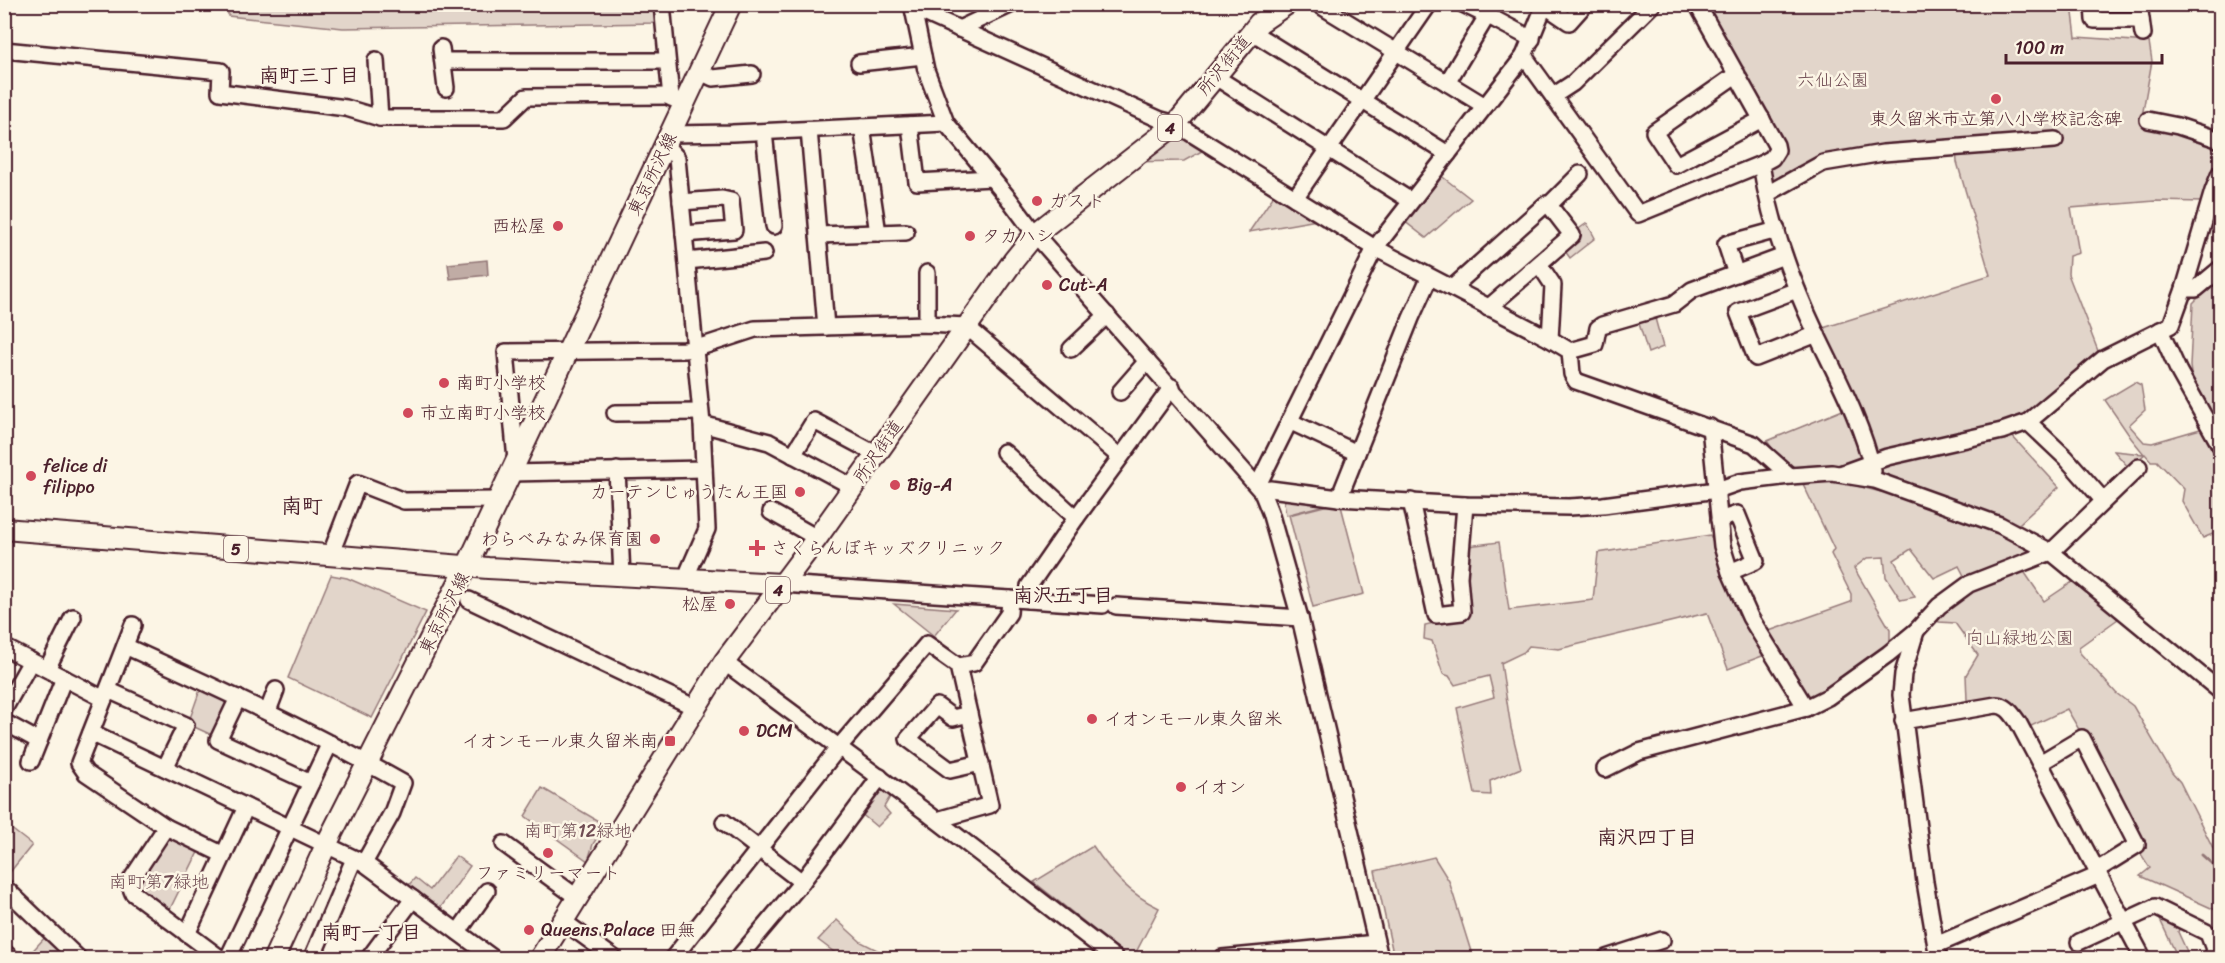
<svg xmlns="http://www.w3.org/2000/svg" width="2225" height="963" font-family="Sriracha,'Klee One',sans-serif">
<style>
.green{fill:#e2d5ca;stroke:#967a7a;stroke-width:1.5}
.water{fill:#c0aca5;stroke:#917474;stroke-width:1.5}
.lines{fill:none;stroke-linecap:round;stroke-linejoin:round}
.stream{stroke:#917474;stroke-width:3}
.minor-casing{stroke:#4a1f2b;stroke-width:20}
.major-casing{stroke:#4a1f2b;stroke-width:24}
.minor{stroke:#fcf5e5;stroke-width:15}
.major{stroke:#fcf5e5;stroke-width:20}
.poi-dot{fill:#d1495b;stroke:#fcf5e5;stroke-width:2}
.labels{text-anchor:middle;dominant-baseline:central;stroke-width:5;stroke-linejoin:round;paint-order:stroke}
.shield{fill:#fcf5e5;stroke:#7f5f63;stroke-width:1.5}
.shield-label{font-size:16px;font-weight:bold;fill:#4a1f2b}
.street-label{font-size:18px;fill:#4a1f2b;stroke:#fcf5e5}
.park-label{font-size:18px;fill:#704c53;stroke:#fcf5e5}
.poi-label{font-size:18px;fill:#4a1f2b;stroke:#fcf5e5;text-anchor:start}
.neighbourhood-label{font-size:20px;font-weight:bold;fill:#4a1f2b;stroke:#fcf5e5}
.quarter-label{font-size:21px;font-weight:bold;fill:#4a1f2b;stroke:#fcf5e5}
</style>
<rect width="100%" height="100%" fill="#fcf5e5"/>
<filter id="ink" filterUnits="userSpaceOnUse"><feTurbulence type="fractalNoise" baseFrequency=".0167" numOctaves="2"/><feDisplacementMap in="SourceGraphic" scale="12" xChannelSelector="R" yChannelSelector="G"/><feConvolveMatrix kernelMatrix="1 2 1 2 8 2 1 2 1" color-interpolation-filters="sRGB"/></filter>
<g filter="url(#ink)">
<!-- green -->
<g class="green">
<path d="M228 4H656L658 23 343 28 228 16Z"/>
<path d="M1723 5H2072L2076 37 2149 42 2152 61 2141 122 2220 145V161L2206 198 2203 202 2155 201 2071 208 2079 253 2069 256 2068 274 2100 356 2011 435 2059 487 2006 536 2036 550 2023 570 2044 601 2074 581 2114 613 2113 614 2118 619 2079 647 2080 653 2116 693 2133 706 2172 773 2180 782 2220 862V912L2140 876 2150 868 2137 848 2091 750 2067 709 2027 728 1983 701 1967 700 1966 675 1978 655 1955 623 1939 622 1936 618 1971 589 1959 566 1934 578 1911 549 1894 560 1915 597 1901 600 1886 577 1884 557 1867 558 1854 568 1890 629V643L1812 702 1806 700 1778 650 1728 669 1707 613 1559 649 1529 646 1524 652 1501 663 1511 728 1521 768 1490 781 1491 795 1475 794 1457 708 1494 697 1489 676 1455 685 1449 676 1443 674 1432 641 1424 639 1425 625 1468 615V546L1499 542 1509 610 1593 600 1598 553 1710 535 1755 636 1851 602V594L1831 554 1834 549 1795 467 1784 465 1767 441 1845 409 1863 459 1829 479 1881 492 1875 456 1820 329 1990 275 1957 162 1956 151 1849 154 1776 184 1769 180 1767 172 1773 162 1785 154 1710 15Z"/>
<path d="M1176 124 1211 146 1184 161 1126 162Z"/>
<path d="M1435 171 1471 199 1426 238 1399 217Z"/>
<path d="M1279 188 1328 218 1249 232Z"/>
<path d="M1587 223 1595 238 1570 258 1562 247 1573 233Z"/>
<path d="M2220 276V414L2210 418 2193 388 2190 366 2193 303Z"/>
<path d="M1653 311 1663 347 1648 353 1637 317Z"/>
<path d="M2135 382 2141 385 2145 410 2129 425 2144 442 2152 443 2204 428 2220 455V531L2203 538 2182 501 2184 489 2157 461H2151L2145 454 2129 468 2114 451 2144 454 2131 438 2105 400Z"/>
<path d="M1287 498 1336 502 1286 515 1284 502Z"/>
<path d="M1340 502 1364 594 1313 607 1289 515Z"/>
<path d="M331 575 347 578 426 612 372 718 288 678Z"/>
<path d="M894 604 956 609 934 636Z"/>
<path d="M202 684 234 699 216 737 188 724Z"/>
<path d="M882 782 893 792 884 807 890 814 877 827 859 812Z"/>
<path d="M542 788 605 825 593 844 588 861 525 816Z"/>
<path d="M5 824 32 845 6 877 4 876Z"/>
<path d="M168 833 200 848 167 915 132 883Z"/>
<path d="M1093 846C1111 873 1129 894 1159 908L1133 958H1130L1034 882Z"/>
<path d="M456 856 470 866 439 910 407 887 415 878 430 890Z"/>
<path d="M1434 857 1449 881 1473 958H1394L1375 871Z"/>
<path d="M2155 909 2182 922 2178 932 2190 958H2178Z"/>
<path d="M837 920 861 942 893 958H842L818 940Z"/>
<path d="M48 934 73 958H26Z"/>
</g>
<!-- water -->
<path class="water" d="M487 260 488 275 450 279 448 264Z"/>
<g class="lines">
<!-- stream -->
<path class="stream" d="M2202 855 2220 871"/>
<defs>
<g id="minor">
<path d="M662 4 671 98 679 101"/>
<path d="M912 4 926 70 946 123 1009 199 1035 234 1262 492 1270 512 1300 618 1380 958"/>
<path d="M1318 4 1485 106"/>
<path d="M1463 4 1496 20 1532 39"/>
<path d="M1697 4 1776 145 1777 150 1772 158 1761 164C1770 223 1791 280 1817 335 1838 379 1862 423 1873 471"/>
<path d="M2093 4 2094 20H2141"/>
<path d="M2139 4 2143 34"/>
<path d="M1544 5 1569 22 1585 4"/>
<path d="M913 8 1161 120 1176 124 1375 248 1550 339 1570 351 1572 374 1576 381 1754 444 1790 476"/>
<path d="M959 29 1012 4"/>
<path d="M1252 32 1448 154"/>
<path d="M441 48 446 88"/>
<path d="M4 50 221 71 220 92 346 108 380 118H504L526 97 671 96"/>
<path d="M1524 56 1638 214 1761 164"/>
<path d="M376 60 380 118"/>
<path d="M443 61H667"/>
<path d="M859 63 923 56"/>
<path d="M700 72 713 78 752 74"/>
<path d="M1737 74 1654 132 1676 165 1762 119"/>
<path d="M1214 76 1411 201"/>
<path d="M1447 83 1487 16"/>
<path d="M1553 96 1573 83 1653 4"/>
<path d="M2148 120 2178 126 2220 140"/>
<path d="M910 125 917 182 992 178"/>
<path d="M862 127 878 233"/>
<path d="M809 130 826 327"/>
<path d="M764 132 774 226"/>
<path d="M672 134 732 133 946 123"/>
<path d="M666 146 677 158 702 424 707 529 689 570V580"/>
<path d="M1767 194 1823 163 1883 153 2055 140"/>
<path d="M1295 198 1429 4"/>
<path d="M681 202 722 199 731 201 734 230 684 234"/>
<path d="M818 235 906 232"/>
<path d="M687 261 764 253"/>
<path d="M1539 264 1553 285 1550 339"/>
<path d="M1736 274 1726 244 1777 230"/>
<path d="M1452 288 1546 204 1549 205 1580 174"/>
<path d="M2184 289H2196L2220 269"/>
<path d="M1797 290 1738 312 1756 358 1817 334"/>
<path d="M1488 308 1572 235 1549 205"/>
<path d="M927 324V273"/>
<path d="M2160 330 2179 372 2220 445"/>
<path d="M1071 349 1107 315"/>
<path d="M1570 351 1595 344 1598 328 1602 325 1674 304 1692 290 1784 256"/>
<path d="M1120 392 1147 361"/>
<path d="M615 413 700 412"/>
<path d="M1289 421 1357 453"/>
<path d="M2028 422 2066 458 2103 500"/>
<path d="M702 424 769 442 853 487"/>
<path d="M1710 427 1722 546 1730 572 1750 617 1806 708"/>
<path d="M1004 452 1076 518"/>
<path d="M793 455 814 421 876 454"/>
<path d="M516 460 506 352 684 350 694 349 755 329 927 324 966 326 1120 457"/>
<path d="M617 470 622 576"/>
<path d="M511 473 704 469"/>
<path d="M1840 474 1887 457 2002 431 2028 422 2103 359 2171 325 2184 289 2213 191 2220 173"/>
<path d="M1258 485 1375 248 1524 56 1545 4"/>
<path d="M1262 492 1270 489 1339 498 1465 505 1569 507 1603 505 1717 490 1740 482 1790 476 1832 473 1875 480 2000 525 2051 552 2220 691"/>
<path d="M1339 498 1411 318 1429 278"/>
<path d="M1411 501 1436 615 1462 612 1459 577 1465 505"/>
<path d="M771 512 817 538"/>
<path d="M1719 520 1737 514 1756 561 1730 572"/>
<path d="M330 556 358 483 404 501 497 500"/>
<path d="M782 584 1103 605"/>
<path d="M469 600 696 708"/>
<path d="M1028 600 1029 586 1076 518 1172 387"/>
<path d="M1116 606 1300 618"/>
<path d="M133 625 79 763 86 773 166 827 129 883 133 893 220 958"/>
<path d="M1916 631 1903 674 1901 695 1925 882 1938 958"/>
<path d="M125 646C219 689 313 732 403 783L392 813 364 863"/>
<path d="M4 647 104 699"/>
<path d="M724 662 926 812 1115 958"/>
<path d="M958 666 974 663 1009 613 1010 599"/>
<path d="M47 669 73 617"/>
<path d="M108 690 186 725 165 768"/>
<path d="M238 698 218 740 311 783"/>
<path d="M4 709 31 661"/>
<path d="M268 711 276 690"/>
<path d="M969 714 953 718 937 706 908 739 950 770 981 763"/>
<path d="M1903 721 1996 705C2007 705 2012 714 2018 722L2143 958"/>
<path d="M4 722 39 741"/>
<path d="M91 733 364 863 493 958"/>
<path d="M31 761 64 678"/>
<path d="M2040 763 2082 738 2137 845 2097 870"/>
<path d="M1605 769 1639 752 1806 708 1828 697 1888 654 1916 631 1939 606 1969 584 2051 552 2139 467"/>
<path d="M724 822 802 882"/>
<path d="M166 827 224 855"/>
<path d="M504 844 578 898"/>
<path d="M4 887 78 958"/>
<path d="M563 921 614 958"/>
<path d="M458 932 487 891"/>
<path d="M187 934 246 807"/>
<path d="M2079 942 2155 907 2208 933 2214 949"/>
<path d="M1936 945 2099 875"/>
<path d="M4 952 11 958"/>
<path d="M228 958 330 743"/>
<path d="M312 958 354 859"/>
<path d="M369 958 413 899"/>
<path d="M673 958 839 747 927 644 958 666 990 805 937 820"/>
<path d="M738 958 802 882 880 777"/>
<path d="M1222 958 1376 943"/>
<path d="M1606 958 1662 940"/>
</g>
<g id="major">
<path d="M4 529 488 568 782 584"/>
<path d="M274 958 326 845 467 566 731 4"/>
<path d="M540 958 724 662 817 538 1014 260 1035 234 1176 124 1252 32 1259 23 1287 4"/>
</g>
</defs>
<!-- minor casing -->
<use href="#minor" class="minor-casing"/>
<!-- major casing -->
<use href="#major" class="major-casing"/>
<!-- minor -->
<use href="#minor" class="minor"/>
<!-- major -->
<use href="#major" class="major"/>
</g>
</g>
<!-- markers -->
<g class="poi-dot">
<circle cx="1996" cy="99" r="6"/>
<circle cx="1037" cy="201" r="6"/>
<circle cx="558" cy="226" r="6"/>
<circle cx="970" cy="236" r="6"/>
<circle cx="1047" cy="285" r="6"/>
<circle cx="444" cy="383" r="6"/>
<circle cx="408" cy="413" r="6"/>
<circle cx="31" cy="476" r="6"/>
<circle cx="895" cy="485" r="6"/>
<circle cx="800" cy="492" r="6"/>
<circle cx="655" cy="539" r="6"/>
<path d="M754 539h6v6h6v6h-6v6h-6v-6h-6v-6h6z"/>
<circle cx="730" cy="604" r="6"/>
<circle cx="1092" cy="719" r="6"/>
<circle cx="744" cy="731" r="6"/>
<rect x="664" y="735" width="12" height="12" rx="3"/>
<circle cx="1181" cy="787" r="6"/>
<circle cx="548" cy="853" r="6"/>
<circle cx="529" cy="930" r="6"/>
</g>
<g class="labels">
<!-- shield labels -->
<g class="shield">
<rect x="1158" y="115" width="24" height="26" rx="4.5"/>
<rect x="224" y="536" width="24" height="26" rx="4.5"/>
<rect x="766" y="577" width="24" height="26" rx="4.5"/>
</g>
<g class="shield-label">
<text x="1170" y="128">4</text>
<text x="236" y="549">5</text>
<text x="778" y="590">4</text>
</g>
<!-- street labels -->
<g class="street-label">
<text transform="translate(1224 65) rotate(-50)">所沢街道</text>
<text transform="translate(652 174) rotate(-64)">東京所沢線</text>
<text transform="translate(878 451) rotate(-55)">所沢街道</text>
<text transform="translate(444 613) rotate(-63)">東京所沢線</text>
</g>
<!-- park labels -->
<g class="park-label">
<text x="1833" y="80">六仙公園</text>
<text x="2020" y="638">向山緑地公園</text>
<text x="578" y="831">南町第12緑地</text>
<text x="159" y="882">南町第7緑地</text>
</g>
<!-- poi labels -->
<g class="poi-label">
<text x="1996" y="119" text-anchor="middle">東久留米市立第八小学校記念碑</text>
<text x="1049" y="201">ガスト</text>
<text x="546" y="226" text-anchor="end">西松屋</text>
<text x="982" y="236">タカハシ</text>
<text x="1059" y="285">Cut-A</text>
<text x="456" y="383">南町小学校</text>
<text x="420" y="413">市立南町小学校</text>
<text x="43" y="466">felice di<tspan x="43" dy="21">filippo</tspan></text>
<text x="907" y="485">Big-A</text>
<text x="788" y="492" text-anchor="end">カーテンじゅうたん王国</text>
<text x="643" y="539" text-anchor="end">わらべみなみ保育園</text>
<text x="771" y="548">さくらんぼキッズクリニック</text>
<text x="718" y="604" text-anchor="end">松屋</text>
<text x="1104" y="719">イオンモール東久留米</text>
<text x="756" y="731">DCM</text>
<text x="658" y="741" text-anchor="end">イオンモール東久留米南</text>
<text x="1193" y="787">イオン</text>
<text x="548" y="873" text-anchor="middle">ファミリーマート</text>
<text x="541" y="930">Queens Palace 田無</text>
</g>
<!-- neighbourhood labels -->
<g class="neighbourhood-label">
<text x="309" y="75">南町三丁目</text>
<text x="1063" y="595">南沢五丁目</text>
<text x="1647" y="837">南沢四丁目</text>
<text x="371" y="932">南町一丁目</text>
</g>
<!-- quarter labels -->
<g class="quarter-label">
<text x="302" y="506">南町</text>
</g>
</g>
<!-- margin -->
<rect width="2225" height="963" fill="none" stroke="#fcf5e5" stroke-width="24"/>
<rect x="12" y="12" width="2201" height="939" fill="none" stroke="#4a1f2b" stroke-width="2" filter="url(#ink)"/>
<!-- scale -->
<path d="M2006 54v9h156v-9" fill="none" stroke="#4a1f2b" stroke-width="3"/>
<text x="2015" y="54" font-size="18" fill="#4a1f2b" stroke="#fcf5e5" stroke-width="4.5" paint-order="stroke">100 m</text>
</svg>
